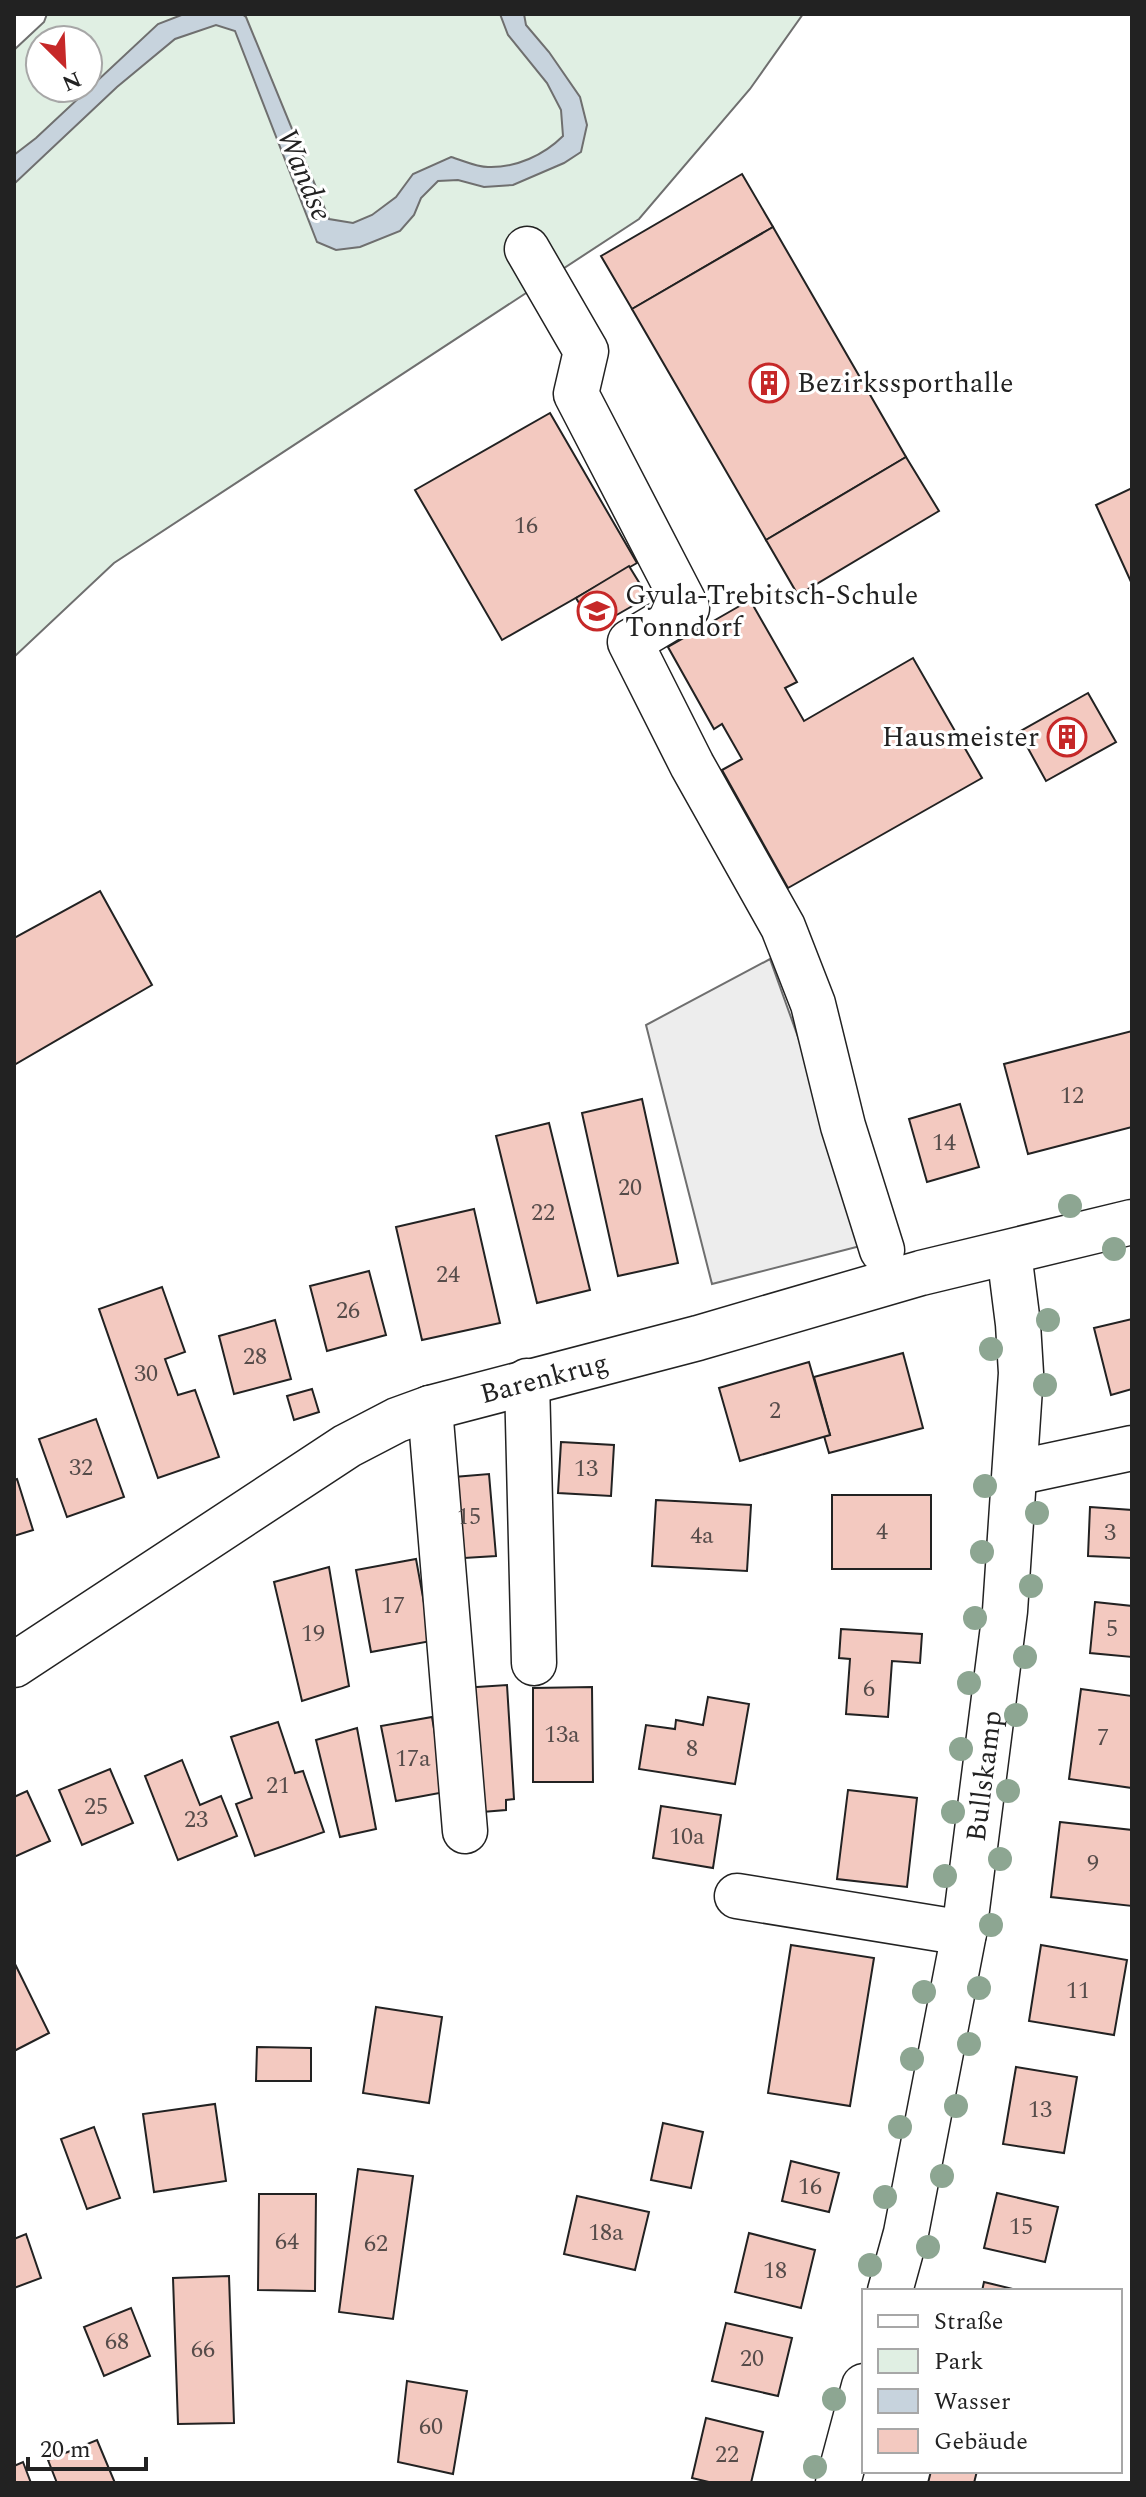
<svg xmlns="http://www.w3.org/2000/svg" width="1146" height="2497" font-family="Spectral,serif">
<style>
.green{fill:#e0efe3;stroke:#6f6f6f;stroke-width:2;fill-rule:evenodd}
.parking{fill:#ededed;stroke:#6f6f6f;stroke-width:2}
.water{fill:#c7d3dd;stroke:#6f6f6f;stroke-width:2}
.building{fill:#f3c9c0;stroke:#222;stroke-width:2}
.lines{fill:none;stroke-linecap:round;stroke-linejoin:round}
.minor-casing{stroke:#222;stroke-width:47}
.minor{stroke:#fff;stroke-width:44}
.tree{fill:#8da692}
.labels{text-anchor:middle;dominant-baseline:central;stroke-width:6;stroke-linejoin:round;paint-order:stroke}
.number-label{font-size:24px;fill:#564c4a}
.poi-label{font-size:28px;fill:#222;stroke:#fff;text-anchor:start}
.street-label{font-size:28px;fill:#222;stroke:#fff}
.water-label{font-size:30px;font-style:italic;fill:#222;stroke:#fff}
</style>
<rect width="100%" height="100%" fill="#fff"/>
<!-- green -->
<path class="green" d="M47 14H803L750 89 639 219 114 563 14 657V50L44 22ZM40 40H88V88H40Z"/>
<!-- parking -->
<path class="parking" d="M770 959 872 1243 712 1284 646 1025Z"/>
<!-- water -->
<path class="water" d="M184 14H242L246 17 329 219 353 223 372 215 396 197 413 174 451 157C462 160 476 167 488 167 516 168 544 155 563 136L561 110 547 83 508 35 500 14H524L526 25 549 52 580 97 587 125 581 152 564 163 513 185 484 187 458 180 438 181 421 198 414 215 400 231 360 247 336 250 317 242 235 31 216 25 175 39 117 87 14 184V155L36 138 158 24Z"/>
<!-- building -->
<g class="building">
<path d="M742 174 773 227 632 309 601 256Z"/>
<path d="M773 227 906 457 766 540 632 309Z"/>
<path d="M550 413 637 563 502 640 415 490Z"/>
<path d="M906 457 939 511 798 595 766 540Z"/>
<path d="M1132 488V584L1096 505Z"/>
<path d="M629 566 648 597 594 628 576 598Z"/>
<path d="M750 600 797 682 785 688 804 721 913 658 982 778 788 888 722 770 742 759 722 724 714 729 668 647Z"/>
<path d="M1088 693 1116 742 1046 781 1019 732Z"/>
<path d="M100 891 152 985 14 1065V938Z"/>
<path d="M1132 1031V1127L1028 1154 1004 1064Z"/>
<path d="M642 1099 678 1263 618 1276 582 1113Z"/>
<path d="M960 1104 979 1167 927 1182 909 1119Z"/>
<path d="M549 1123 590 1290 537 1303 496 1136Z"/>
<path d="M474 1209 500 1323 422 1340 396 1227Z"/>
<path d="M369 1271 386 1335 327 1351 310 1286Z"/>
<path d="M162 1287 185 1352 165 1359 178 1395 195 1390 219 1457 158 1478 99 1309Z"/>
<path d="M1132 1319V1389L1111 1395 1094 1328Z"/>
<path d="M275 1320 291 1379 234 1394 219 1336Z"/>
<path d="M903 1353 923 1428 829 1453 824 1436 830 1435 814 1377Z"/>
<path d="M809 1362 830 1435 740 1461 719 1388Z"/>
<path d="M312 1389 319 1412 294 1420 287 1396Z"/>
<path d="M96 1419 124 1497 67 1517 39 1439Z"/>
<path d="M561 1442 614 1445 611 1496 558 1493Z"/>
<path d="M489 1474 496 1556 448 1559 442 1478Z"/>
<path d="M17 1479 33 1530 14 1536V1480Z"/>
<rect x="832" y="1495" width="99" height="74"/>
<path d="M656 1500 751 1505 747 1571 652 1566Z"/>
<path d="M1090 1507 1132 1510V1558L1088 1556Z"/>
<path d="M416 1559 431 1641 371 1652 356 1570Z"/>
<path d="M329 1567 349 1686 302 1701 274 1582Z"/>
<path d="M1095 1602 1132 1606V1657L1090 1653Z"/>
<path d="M841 1629 922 1634 920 1663 892 1661 888 1717 846 1714 850 1659 839 1658Z"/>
<path d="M507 1685 514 1799 506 1800V1810L470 1813 462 1688Z"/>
<path d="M592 1687 593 1782H533V1688Z"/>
<path d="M1081 1689 1132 1696V1788L1069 1779Z"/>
<path d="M708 1697 749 1704 735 1784 639 1769 646 1725 675 1729 676 1720 703 1725Z"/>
<path d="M432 1717 445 1792 396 1801 381 1726Z"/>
<path d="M278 1722 295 1773 303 1771 324 1832 255 1856 236 1804 252 1798 231 1737Z"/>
<path d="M357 1728 376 1829 340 1837 316 1740Z"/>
<path d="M182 1760 200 1805 221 1796 237 1836 178 1860 145 1776Z"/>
<path d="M110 1769 133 1823 82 1845 59 1790Z"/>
<path d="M848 1790 917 1798 907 1887 837 1879Z"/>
<path d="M27 1791 50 1841 14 1857V1797Z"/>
<path d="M661 1806 721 1815 713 1868 653 1858Z"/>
<path d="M1060 1822 1132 1830V1906L1051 1897Z"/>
<path d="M791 1945 874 1958 850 2106 768 2093Z"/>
<path d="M1041 1945 1127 1960 1114 2035 1029 2021Z"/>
<path d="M14 1962 49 2033 14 2051Z"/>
<path d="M376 2007 442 2017 429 2103 363 2093Z"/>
<path d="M257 2047 311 2048V2081H256Z"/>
<path d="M1016 2067 1077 2077 1064 2153 1003 2144Z"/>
<path d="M215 2104 226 2181 154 2192 143 2114Z"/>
<path d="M663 2123 703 2132 691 2188 651 2180Z"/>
<path d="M94 2127 120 2198 87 2209 61 2139Z"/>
<path d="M791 2161 839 2173 829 2212 782 2201Z"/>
<path d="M358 2169 413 2176 393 2319 339 2312Z"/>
<path d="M997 2193 1058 2207 1045 2262 984 2248Z"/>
<path d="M259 2194H316L315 2291 258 2290Z"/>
<path d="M577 2196 649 2212 635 2270 564 2254Z"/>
<path d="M749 2233 815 2250 801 2308 735 2292Z"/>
<path d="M26 2234 41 2278 14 2288V2239Z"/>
<path d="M229 2276 234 2423 178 2424 173 2278Z"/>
<path d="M984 2282 1021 2291H982Z"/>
<path d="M131 2308 150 2356 104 2376 84 2327Z"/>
<path d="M726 2323 792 2338 778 2396 712 2381Z"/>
<path d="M407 2381 467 2391 453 2474 398 2462Z"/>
<path d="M706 2418 763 2432 751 2483H713L692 2478Z"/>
<path d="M97 2440 115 2483H57L48 2460Z"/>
<path d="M23 2462 31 2483H14V2466Z"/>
<path d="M931 2471H977L974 2483H928Z"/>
</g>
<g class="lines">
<defs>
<g id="minor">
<path d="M527 249 586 351 576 394 687 608 630 642 692 765 783 927 813 1004 843 1126 882 1250"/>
<path d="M527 1381 534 1663"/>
<path d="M430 1408 465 1831"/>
<path d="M1015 1473 1132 1448"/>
<path id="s1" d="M14 1665 347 1446 397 1420 430 1408 698 1338 921 1273 1132 1222"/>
<path d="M737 1896 964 1933"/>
<path id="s2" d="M890 2291 906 2233 964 1933 1005 1611 1021 1373 1018 1324 1009 1253"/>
<path d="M838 2483 864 2386"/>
</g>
</defs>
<!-- minor casing -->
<use href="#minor" class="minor-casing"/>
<!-- minor -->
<use href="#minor" class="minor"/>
</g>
<!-- trees -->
<g class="tree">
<circle cx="1070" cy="1206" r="12"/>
<circle cx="1114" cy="1249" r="12"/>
<circle cx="1048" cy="1320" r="12"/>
<circle cx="991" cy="1349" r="12"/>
<circle cx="1045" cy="1385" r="12"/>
<circle cx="985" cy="1486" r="12"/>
<circle cx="1037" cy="1513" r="12"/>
<circle cx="982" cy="1552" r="12"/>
<circle cx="1031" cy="1586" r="12"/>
<circle cx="975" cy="1618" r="12"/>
<circle cx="1025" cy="1657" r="12"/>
<circle cx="969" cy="1683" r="12"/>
<circle cx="1016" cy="1715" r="12"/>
<circle cx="961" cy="1749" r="12"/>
<circle cx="1008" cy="1791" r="12"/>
<circle cx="953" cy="1812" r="12"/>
<circle cx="1000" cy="1859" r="12"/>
<circle cx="945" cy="1876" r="12"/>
<circle cx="991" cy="1925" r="12"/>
<circle cx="979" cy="1988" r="12"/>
<circle cx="924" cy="1992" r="12"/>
<circle cx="969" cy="2044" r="12"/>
<circle cx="912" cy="2059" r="12"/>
<circle cx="956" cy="2106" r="12"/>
<circle cx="900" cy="2127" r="12"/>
<circle cx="942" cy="2176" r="12"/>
<circle cx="885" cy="2197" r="12"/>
<circle cx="928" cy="2247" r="12"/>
<circle cx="870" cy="2265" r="12"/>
<circle cx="834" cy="2399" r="12"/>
<circle cx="815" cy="2467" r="12"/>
</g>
<!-- icons -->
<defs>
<symbol id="building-ring" viewBox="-11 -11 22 22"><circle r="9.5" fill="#fff" stroke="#c62828" stroke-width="1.5"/><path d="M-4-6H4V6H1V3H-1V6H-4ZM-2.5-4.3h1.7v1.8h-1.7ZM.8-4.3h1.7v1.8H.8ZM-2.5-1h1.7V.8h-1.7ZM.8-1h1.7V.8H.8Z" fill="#c62828"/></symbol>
<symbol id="school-ring" viewBox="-11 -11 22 22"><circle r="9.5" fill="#fff" stroke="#c62828" stroke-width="1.5"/><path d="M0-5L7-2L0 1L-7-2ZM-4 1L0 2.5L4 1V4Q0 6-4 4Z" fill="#c62828"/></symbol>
</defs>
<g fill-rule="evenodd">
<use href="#building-ring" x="747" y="361" width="44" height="44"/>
<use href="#school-ring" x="575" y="589" width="44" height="44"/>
<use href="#building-ring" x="1045" y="715" width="44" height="44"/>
</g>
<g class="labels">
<!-- number labels -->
<g class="number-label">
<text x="526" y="526">16</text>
<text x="1072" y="1096">12</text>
<text x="944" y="1143">14</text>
<text x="630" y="1188">20</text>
<text x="543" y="1213">22</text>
<text x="448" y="1275">24</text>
<text x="348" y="1311">26</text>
<text x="255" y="1357">28</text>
<text x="146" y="1374">30</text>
<text x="775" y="1411">2</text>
<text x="81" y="1468">32</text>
<text x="586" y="1469">13</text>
<text x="469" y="1517">15</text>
<text x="882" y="1532">4</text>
<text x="1110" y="1533">3</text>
<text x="702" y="1536">4a</text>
<text x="393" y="1606">17</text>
<text x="1112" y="1629">5</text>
<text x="313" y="1634">19</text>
<text x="869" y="1689">6</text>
<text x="562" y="1735">13a</text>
<text x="1103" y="1738">7</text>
<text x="692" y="1749">8</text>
<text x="413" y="1759">17a</text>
<text x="278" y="1786">21</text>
<text x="96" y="1807">25</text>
<text x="196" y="1820">23</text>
<text x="687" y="1837">10a</text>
<text x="1093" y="1864">9</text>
<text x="1078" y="1991">11</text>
<text x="1040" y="2110">13</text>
<text x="810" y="2187">16</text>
<text x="1021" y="2227">15</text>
<text x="606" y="2233">18a</text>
<text x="287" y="2242">64</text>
<text x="376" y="2244">62</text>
<text x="775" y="2271">18</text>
<text x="117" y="2342">68</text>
<text x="203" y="2350">66</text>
<text x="752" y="2359">20</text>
<text x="431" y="2427">60</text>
<text x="727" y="2455">22</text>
</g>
<!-- poi labels -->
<g class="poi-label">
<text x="797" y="383">Bezirkssporthalle</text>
<text x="625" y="595">Gyula-Trebitsch-Schule<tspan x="625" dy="32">Tonndorf</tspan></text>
<text x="1039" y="737" text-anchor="end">Hausmeister</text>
</g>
<!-- street labels -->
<g class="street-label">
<text stroke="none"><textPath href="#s1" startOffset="608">Barenkrug</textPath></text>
<text stroke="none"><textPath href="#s2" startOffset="524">Bullskamp</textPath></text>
</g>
<!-- water labels -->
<g class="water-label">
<text transform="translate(304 175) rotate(67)">Wandse</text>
</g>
</g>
<!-- border -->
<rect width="1146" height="2497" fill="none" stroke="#222222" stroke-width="32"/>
<!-- legend -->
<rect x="862" y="2289" width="260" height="184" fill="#ffffff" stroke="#a7a7a7" stroke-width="2"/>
<rect x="878" y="2315" width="40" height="12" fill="#ffffff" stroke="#a7a7a7" stroke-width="2"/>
<text x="934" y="2329" font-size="24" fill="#222222">Straße</text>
<rect x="878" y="2349" width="40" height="24" fill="#e0efe3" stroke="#a7a7a7" stroke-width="2"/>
<text x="934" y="2369" font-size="24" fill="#222222">Park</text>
<rect x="878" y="2389" width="40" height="24" fill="#c7d3dd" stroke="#a7a7a7" stroke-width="2"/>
<text x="934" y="2409" font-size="24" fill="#222222">Wasser</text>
<rect x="878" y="2429" width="40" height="24" fill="#f3c9c0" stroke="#a7a7a7" stroke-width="2"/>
<text x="934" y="2449" font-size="24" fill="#222222">Gebäude</text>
<!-- north arrow -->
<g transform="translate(64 64) rotate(156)"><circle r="38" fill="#ffffff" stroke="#a7a7a7" stroke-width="2"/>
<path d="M0-6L14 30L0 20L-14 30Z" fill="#c62828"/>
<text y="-12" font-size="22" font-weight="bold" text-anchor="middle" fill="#222222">N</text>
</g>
<!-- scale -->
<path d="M28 2457v12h118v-12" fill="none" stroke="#222222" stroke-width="4"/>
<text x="40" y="2457" font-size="24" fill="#222222" stroke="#ffffff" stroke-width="6" paint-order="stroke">20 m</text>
</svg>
